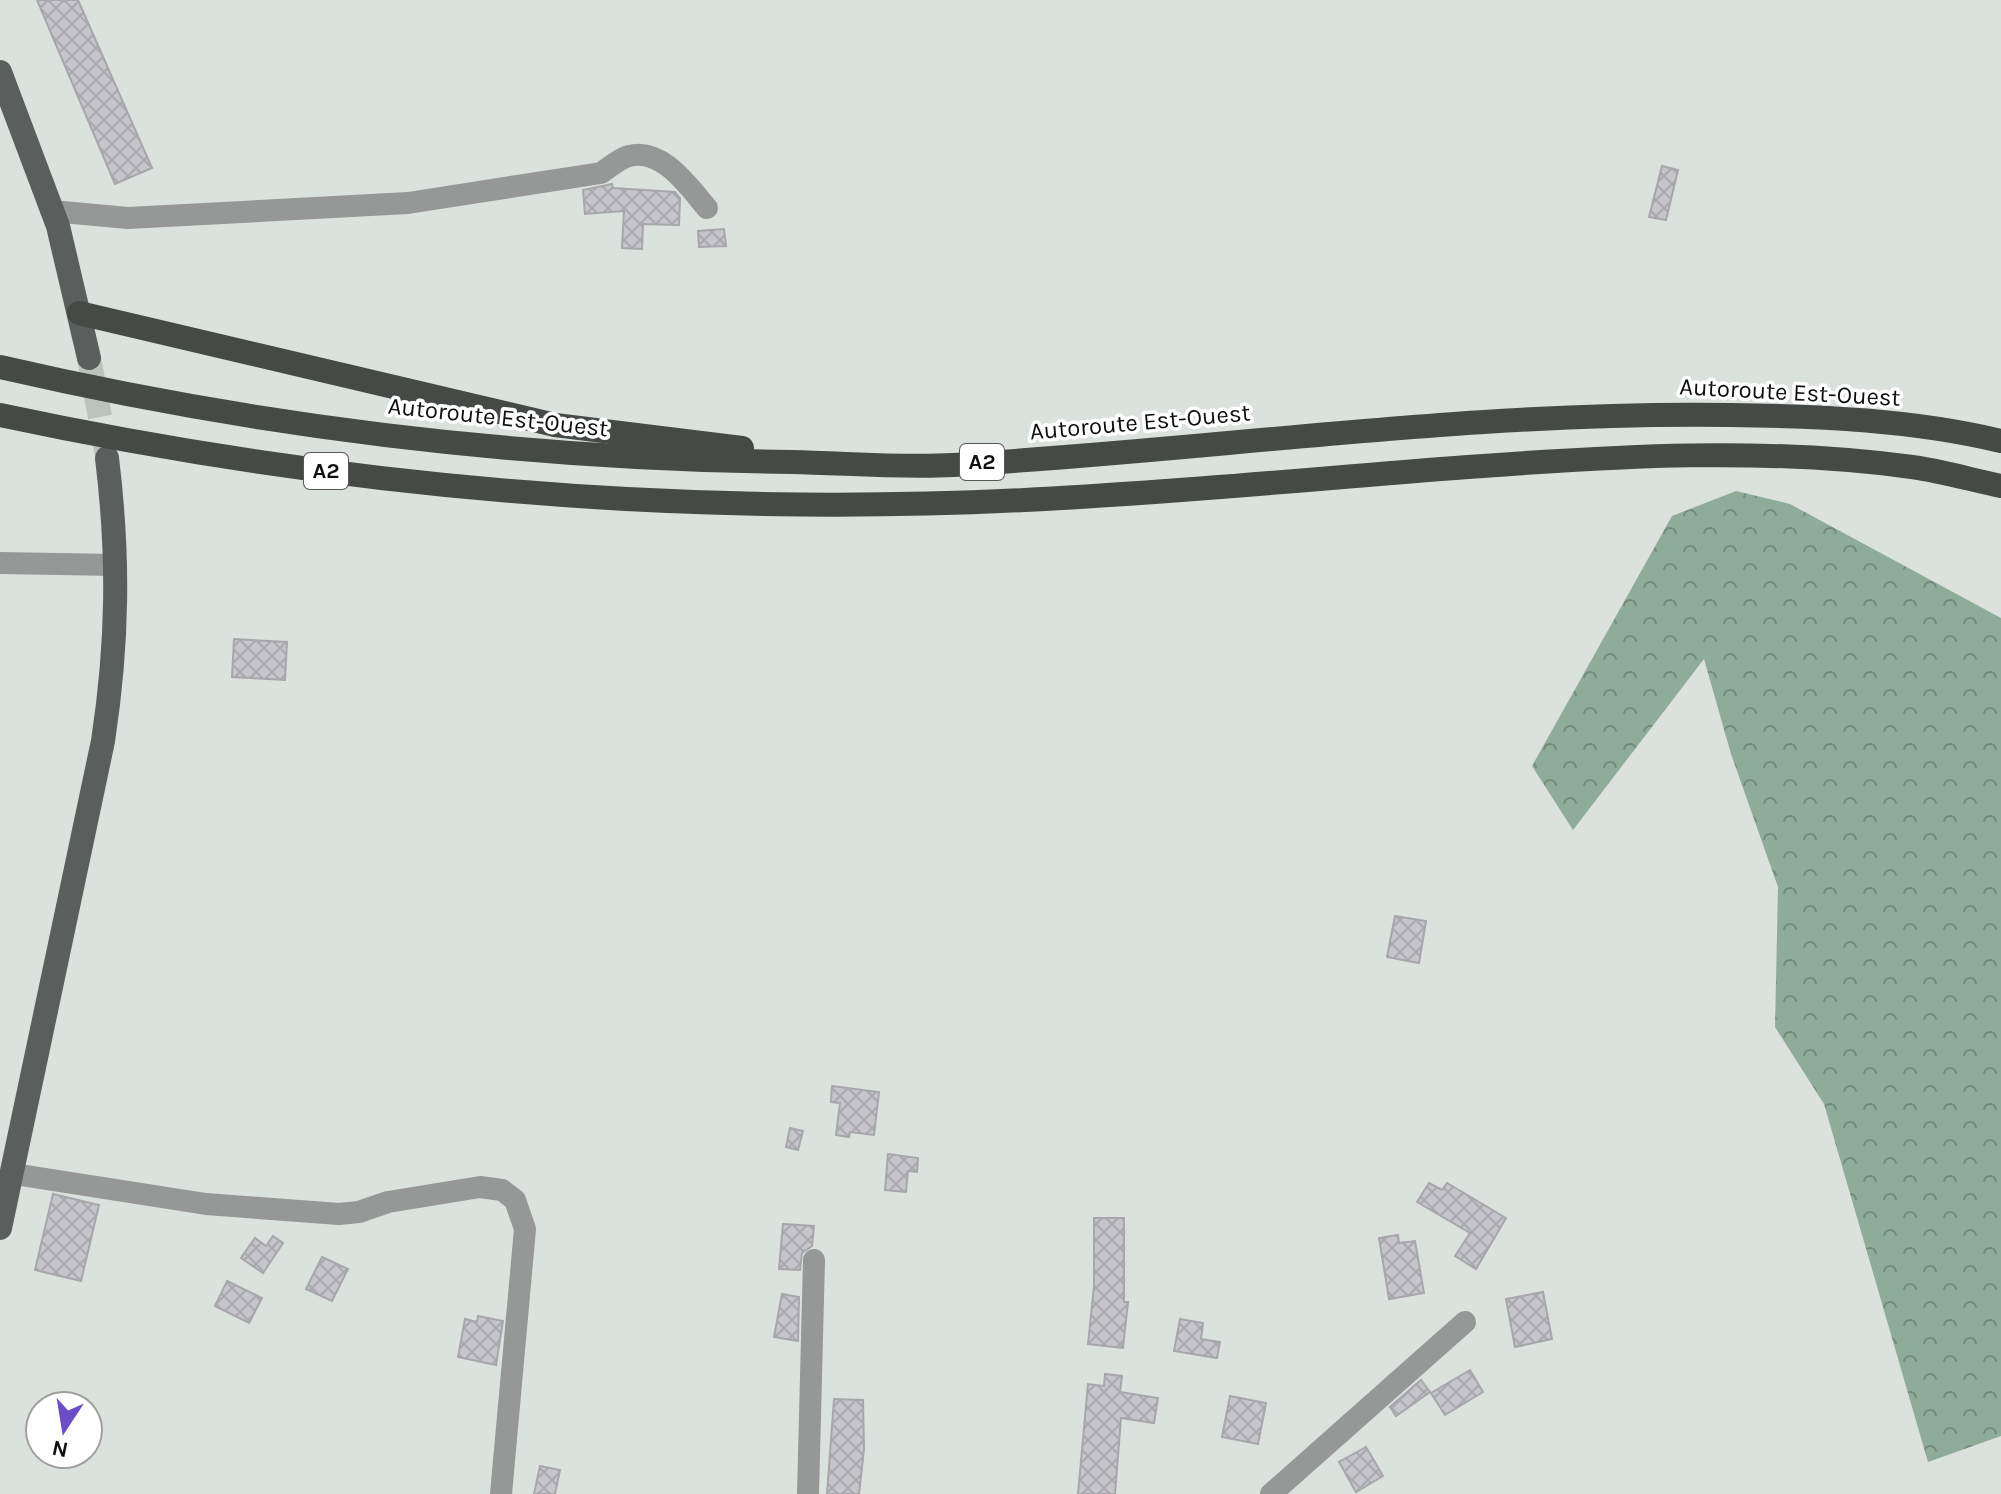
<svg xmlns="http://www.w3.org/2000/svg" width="2001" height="1494" font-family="Karla,sans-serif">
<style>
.forest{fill:url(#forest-crowns)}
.building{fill:url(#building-cross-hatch);stroke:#a6a6ab;stroke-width:2}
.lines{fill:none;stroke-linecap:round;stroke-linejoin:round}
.major-tunnel{stroke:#bcc2be;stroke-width:24;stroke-dasharray:24 12;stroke-linecap:butt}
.minor{stroke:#969897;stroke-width:22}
.major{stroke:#5a5e5c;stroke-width:24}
.highway{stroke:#454a47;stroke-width:24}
.labels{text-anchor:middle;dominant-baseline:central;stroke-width:7;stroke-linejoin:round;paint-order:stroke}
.shield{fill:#fff;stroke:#565857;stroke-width:2}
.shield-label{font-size:22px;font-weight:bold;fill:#0e100f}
.street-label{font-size:24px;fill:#0e100f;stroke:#fff}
</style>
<defs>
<pattern id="forest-crowns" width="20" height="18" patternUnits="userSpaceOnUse" patternTransform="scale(2)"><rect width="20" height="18" fill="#8fac9b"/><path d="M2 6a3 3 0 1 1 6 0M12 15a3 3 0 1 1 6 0" fill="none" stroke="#738b7d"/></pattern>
<pattern id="building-cross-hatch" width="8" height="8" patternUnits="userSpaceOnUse" patternTransform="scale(2)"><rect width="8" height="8" fill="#c6c5cb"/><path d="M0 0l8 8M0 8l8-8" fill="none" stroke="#a9a8ad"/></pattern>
</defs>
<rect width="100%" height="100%" fill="#dbe1dd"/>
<!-- forest -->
<path class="forest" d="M1736 491 1790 504 2001 618V1436L1928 1462 1824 1104 1775 1027 1778 887 1731 754 1704 659 1573 830 1532 766 1672 516Z"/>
<!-- building -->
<g class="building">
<path d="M37 0H78L152 168 115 184Z"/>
<path d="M1662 166 1678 170 1666 220 1649 217Z"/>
<path d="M612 184 613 188 675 192 680 198 679 225 643 224 642 249 622 248 624 211 585 214 583 190Z"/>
<path d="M724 229 726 246 699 247 698 231Z"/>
<path d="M234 639 287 642 285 680 232 677Z"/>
<path d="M1395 916 1426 921 1419 963 1387 957Z"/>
<path d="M832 1086 879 1092 874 1135 850 1132 849 1137 836 1135 840 1103 831 1102Z"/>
<path d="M790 1128 803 1131 798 1150 786 1147Z"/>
<path d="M888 1154 918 1158 917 1172 908 1171 906 1192 885 1190Z"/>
<path d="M1429 1183 1442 1190 1447 1183 1506 1218 1476 1269 1455 1256 1470 1233 1417 1202Z"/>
<path d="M53 1194 99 1205 81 1281 35 1270Z"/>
<path d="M1094 1218H1124V1302H1128L1123 1348 1088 1344 1094 1286Z"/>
<path d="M783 1224 814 1226 812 1246 802 1253 800 1270 779 1269Z"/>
<path d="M1398 1235 1399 1243 1415 1241 1424 1293 1389 1299 1379 1238Z"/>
<path d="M273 1236 283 1243 263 1273 241 1258 255 1238 266 1246Z"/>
<path d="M322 1257 348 1269 332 1301 306 1289Z"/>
<path d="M227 1281 262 1298 249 1323 215 1306Z"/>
<path d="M1543 1292 1552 1339 1515 1347 1506 1299Z"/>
<path d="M782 1294 799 1297 798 1341 774 1337Z"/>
<path d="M478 1316 503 1321 496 1365 458 1357 465 1319 477 1322Z"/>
<path d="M1180 1319 1203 1323 1201 1339 1220 1342 1217 1358 1174 1351Z"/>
<path d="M1470 1370 1483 1392 1445 1415 1431 1393Z"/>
<path d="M1105 1374 1122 1376 1120 1392 1158 1398 1154 1423 1121 1418 1115 1494H1078L1088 1384 1104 1386Z"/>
<path d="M1421 1380 1430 1392 1396 1416 1390 1407Z"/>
<path d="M1230 1396 1266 1403 1258 1444 1222 1437Z"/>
<path d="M834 1399 863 1400 864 1449 859 1494H827Z"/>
<path d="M1366 1447 1383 1476 1356 1492 1339 1462Z"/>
<path d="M540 1466 560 1470 555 1494H534Z"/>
</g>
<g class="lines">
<!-- major-tunnel -->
<path class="major-tunnel" d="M89 358 107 455"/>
<!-- minor -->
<g class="minor">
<path d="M52 211 128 218 408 203 601 173C609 168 620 158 629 156 662 147 689 187 707 208"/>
<path d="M0 563 116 565"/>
<path d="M14 1174 206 1204 339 1214 359 1212 388 1202 480 1187 502 1190 515 1200 525 1229 501 1494"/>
<path d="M808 1494 814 1260"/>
<path d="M1271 1494 1465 1322"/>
</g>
<!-- major -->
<g class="major">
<path d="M0 72 58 226 89 358"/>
<path d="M0 1228 103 741C118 643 119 556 107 458"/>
</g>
<!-- highway -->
<g class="highway">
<path d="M79 313 555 425 742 448"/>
<path d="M0 367C259 427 526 459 792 462 845 463 900 468 953 465 1212 450 1470 411 1730 415 1820 416 1913 420 2001 441"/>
<path d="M0 415C337 487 681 517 1025 500 1173 493 1321 478 1468 467 1617 456 1764 447 1912 467 1942 471 1972 480 2001 486"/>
</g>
</g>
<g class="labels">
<!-- shield labels -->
<g class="shield">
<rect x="960" y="444" width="44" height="36" rx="6"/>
<rect x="304" y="453" width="44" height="36" rx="6"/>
</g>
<g class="shield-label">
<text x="982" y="462">A2</text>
<text x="326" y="471">A2</text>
</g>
<!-- street labels -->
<g class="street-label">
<text transform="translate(1790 392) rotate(3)">Autoroute Est-Ouest</text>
<text transform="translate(498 417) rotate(6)">Autoroute Est-Ouest</text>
<text transform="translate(1140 422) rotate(-5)">Autoroute Est-Ouest</text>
</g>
</g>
<!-- north arrow -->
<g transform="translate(64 1430) rotate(192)"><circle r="38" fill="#ffffff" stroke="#9f9f9f" stroke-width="2"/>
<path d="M0-6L14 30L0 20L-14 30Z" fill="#6b4dc6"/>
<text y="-12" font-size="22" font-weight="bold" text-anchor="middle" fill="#0e100f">N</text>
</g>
</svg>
